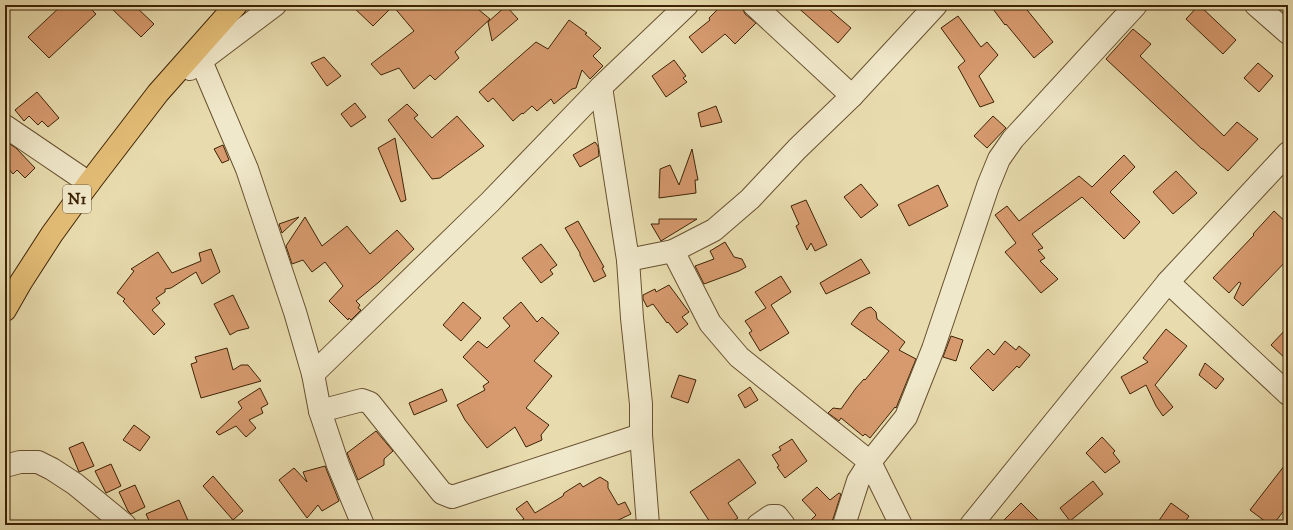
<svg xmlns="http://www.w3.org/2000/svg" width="1293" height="530" font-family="'IM FELL DW Pica',serif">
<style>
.building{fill:#d69a6e;stroke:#3e2306}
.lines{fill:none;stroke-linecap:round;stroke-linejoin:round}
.minor-casing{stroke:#685130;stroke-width:24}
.highway-casing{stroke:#3e2306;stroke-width:24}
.minor{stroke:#f0e8ca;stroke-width:22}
.highway{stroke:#e4be77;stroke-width:22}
.labels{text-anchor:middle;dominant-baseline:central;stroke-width:3;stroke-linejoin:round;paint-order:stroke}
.shield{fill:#f0e8ca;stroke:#735e41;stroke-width:1}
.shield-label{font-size:16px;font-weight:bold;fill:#3e2306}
</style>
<rect width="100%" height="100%" fill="#e8dcae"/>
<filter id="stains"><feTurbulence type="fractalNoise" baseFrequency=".005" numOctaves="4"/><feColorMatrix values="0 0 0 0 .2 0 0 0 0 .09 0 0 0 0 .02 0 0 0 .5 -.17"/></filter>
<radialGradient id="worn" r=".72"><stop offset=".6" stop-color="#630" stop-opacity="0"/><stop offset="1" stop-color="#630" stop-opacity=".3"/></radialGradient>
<!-- building -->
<g class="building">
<path d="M62 5H87L96 14 49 58 28 37Z"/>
<path d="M108 5H134L154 24 141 37Z"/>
<path d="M351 5H473L490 19 455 52 459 58 435 80 430 75 414 89 399 68 381 75 371 64 414 31 393 6 373 26Z"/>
<path d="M722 5H741L745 14 756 23 735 44 725 34 702 53 689 37 710 20 709 18Z"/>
<path d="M795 5H824L851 28 838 43Z"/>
<path d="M990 5H1023L1053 42 1034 58 1006 24 1005 25Z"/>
<path d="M1199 5 1236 40 1223 54 1186 19Z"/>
<path d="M506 6 518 19 492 41 488 22Z"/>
<path d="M958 16 981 47 987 42 998 55 979 76 994 102 980 107 958 67 965 61 941 28Z"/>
<path d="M569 20 587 33 585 34 601 48 593 56 603 66 590 79 582 70 576 88 572 89 554 104 551 99 537 111 532 106 523 114 522 113 513 121 493 98 488 102 479 92 536 42 548 49Z"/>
<path d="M1133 29 1151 44 1140 56 1224 136 1237 122 1258 139 1228 171 1203 149H1202L1106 59Z"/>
<path d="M324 57 341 76 327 86 311 63Z"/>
<path d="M674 60 686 76 683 78 687 82 666 97 652 76Z"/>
<path d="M1258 63 1273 76 1259 92 1244 78Z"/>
<path d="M37 92 59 118 48 127 42 121 38 125 29 116 24 121 15 110Z"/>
<path d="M355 103 366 117 351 127 341 114Z"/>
<path d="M407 104 418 115 414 118 432 138 457 116 484 146 440 178 432 179 388 120Z"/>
<path d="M716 106 722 122 701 127 698 113Z"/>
<path d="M993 116 1006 128 987 148 974 136Z"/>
<path d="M395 138 406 200 401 202 378 148Z"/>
<path d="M5 141 16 148 35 168 25 178 17 170 13 174 5 165Z"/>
<path d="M595 142 598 146 599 156 580 167 573 155Z"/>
<path d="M223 145 229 160 222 163 214 149Z"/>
<path d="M692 149 698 180H695L696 193 659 198 660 169 670 165 679 185Z"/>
<path d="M1124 155 1135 167 1110 192 1140 222 1124 239 1082 197 1032 234 1043 248 1038 250 1045 258 1040 261 1058 279 1041 293 1005 252 1016 243 995 215 1007 206 1019 221 1079 176 1092 187Z"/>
<path d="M1176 171 1197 193 1173 214 1153 192Z"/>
<path d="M861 184 878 205 861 218 844 197Z"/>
<path d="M938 185 948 206 909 226 898 205Z"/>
<path d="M806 200 827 245 815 251 811 243 807 250 796 226 799 224 791 206Z"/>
<path d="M1274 211 1288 224V259L1243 306 1234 298 1241 283 1239 282 1229 293 1213 278 1254 235 1253 234Z"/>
<path d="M299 217 282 233 279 224Z"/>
<path d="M305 217 322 246 347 226 370 254 397 230 414 249 379 282 356 301 360 305 358 308 361 310 351 320 349 318 348 320 329 301 343 286 325 262 312 272 303 260 292 264 286 246Z"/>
<path d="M659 219H697L661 241 651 224H659Z"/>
<path d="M578 221 604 267 602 268 606 276 594 282 580 255V253L565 228Z"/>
<path d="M725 242 734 257 742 259 746 267 739 271 704 284 695 266 714 259 710 251Z"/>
<path d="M541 244 557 265 550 270 553 274 541 283 522 258Z"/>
<path d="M211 249 220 272 202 284 196 272 171 288 165 289V292L156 298 160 303 152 310 165 324 154 335 123 301 125 299 117 293 134 271 131 269 158 252 172 273 201 261 199 253Z"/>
<path d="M861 259 870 273 826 294 820 283Z"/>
<path d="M781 276 791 292 771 305 789 333 760 351 749 333 752 331 745 321 766 308 755 292Z"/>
<path d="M669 285 689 312 682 317 688 324 677 333 668 322 667 323 653 304 647 307 643 299V295L655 289 656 292Z"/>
<path d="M233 295 249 328 237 331 230 335 214 304Z"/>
<path d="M463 302 481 318 461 341 443 325Z"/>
<path d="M521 302 537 322 542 317 559 333 534 361 552 376 526 408 549 425 541 435 542 440 526 447 515 427 487 448 465 420 457 405 485 390 483 386 489 382 463 357 478 341 487 348 510 326 503 318Z"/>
<path d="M871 307 876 312 877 319 905 342 899 350 916 359 896 408 895 407 870 438 865 434 863 436 841 418 839 421 828 413 833 408 841 409 856 388 864 379 865 380 889 351 851 324 860 312 867 308Z"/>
<path d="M1288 327V361L1271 345Z"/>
<path d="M1166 329 1187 346 1155 385 1173 407 1163 416 1156 406 1146 385 1130 394 1121 377 1148 362 1143 358Z"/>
<path d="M951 336 963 340 956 361 943 357Z"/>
<path d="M1005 341 1016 350 1019 346 1030 355 1019 368 1017 366 993 391 970 368 988 349 994 355Z"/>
<path d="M227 348 233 370 241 365H248L261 381 201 398 191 364 197 362 195 357Z"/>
<path d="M1205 363 1224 379 1216 389 1199 375Z"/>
<path d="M679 375 696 380 688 403 671 397Z"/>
<path d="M750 387 758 400 745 408 738 395Z"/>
<path d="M260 388 268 404 261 408 263 413 249 420 256 428 246 437 236 426 219 435 216 432 242 408 238 402Z"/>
<path d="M442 389 447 401 414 415 409 403Z"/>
<path d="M134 425 150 437 140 451 123 440Z"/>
<path d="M376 431 393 451 384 459V465L358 480 347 453Z"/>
<path d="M1102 437 1115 451 1113 453 1120 462 1105 473 1086 453Z"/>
<path d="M792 439 807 461 785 478 777 467 779 466 772 455 781 450 779 447Z"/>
<path d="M83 442 94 466 79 472 69 448Z"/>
<path d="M739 459 756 483 728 503 738 518 727 525H712L690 492Z"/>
<path d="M1288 461V505L1273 525H1270L1250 510Z"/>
<path d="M111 464 121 486 106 493 95 471Z"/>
<path d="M325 466 339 501 322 511 318 505 307 518 279 480 294 468 307 482 303 472Z"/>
<path d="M213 476 243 511 233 520 203 486Z"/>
<path d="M600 477 608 482V488L618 505 625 502 631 514 608 525H514L524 519 516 509 527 501 535 513 563 496 564 493 580 483 583 487Z"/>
<path d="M1093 481 1103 494 1070 521 1060 508Z"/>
<path d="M135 485 145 507 131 514 128 511 119 492Z"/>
<path d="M817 487 830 500 839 493 841 494 833 519 827 525H806L816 515 802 500Z"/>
<path d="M179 500 190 525H151L146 514Z"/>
<path d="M1021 503 1043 525H999Z"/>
<path d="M1171 503 1189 516 1183 525H1156Z"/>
</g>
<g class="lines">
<defs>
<g id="minor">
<path d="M754 5 852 96"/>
<path d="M1256 5 1288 33"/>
<path d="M201 61 247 169 295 312 313 374 320 411 338 465 363 525"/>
<path d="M190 69 275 5"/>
<path d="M601 87 628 260 632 318 641 404V435L648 525"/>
<path d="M5 126 89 183"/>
<path d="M1288 153 1168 282 1288 394"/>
<path d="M673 251 710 323 739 357 870 462 901 525"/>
<path d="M628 260 673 251 714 230 750 199 797 149 852 96 936 5"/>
<path d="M313 374 490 202 601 87 687 5"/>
<path d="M320 411 362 400 370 403 442 493 452 497 641 435"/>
<path d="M5 466 20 462H38L52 469 75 484 125 525"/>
<path d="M758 525 771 516H777L784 525"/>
<path d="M844 525 858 481 870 462 906 417 933 349 988 186 999 159 1013 139 1136 5"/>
<path d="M971 525 1168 282"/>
</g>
<path id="highway" d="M5 310 21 282 52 234 89 183 158 93 236 5"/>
</defs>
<!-- minor casing -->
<use href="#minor" class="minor-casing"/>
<!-- highway casing -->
<use href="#highway" class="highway-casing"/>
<!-- minor -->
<use href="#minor" class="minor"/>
<!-- highway -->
<use href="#highway" class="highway"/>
</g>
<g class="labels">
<!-- shield labels -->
<rect class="shield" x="63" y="185" width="28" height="28" rx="3"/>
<g class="shield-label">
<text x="77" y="199">N1</text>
</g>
</g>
<!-- margin -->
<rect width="1293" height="530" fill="none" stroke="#e8dcae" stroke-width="20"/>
<rect x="6" y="6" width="1281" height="518" fill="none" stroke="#3e2306" stroke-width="2"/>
<rect x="10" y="10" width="1273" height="510" fill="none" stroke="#3e2306"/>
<rect width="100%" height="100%" filter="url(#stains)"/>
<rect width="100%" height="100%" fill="url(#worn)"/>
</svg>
